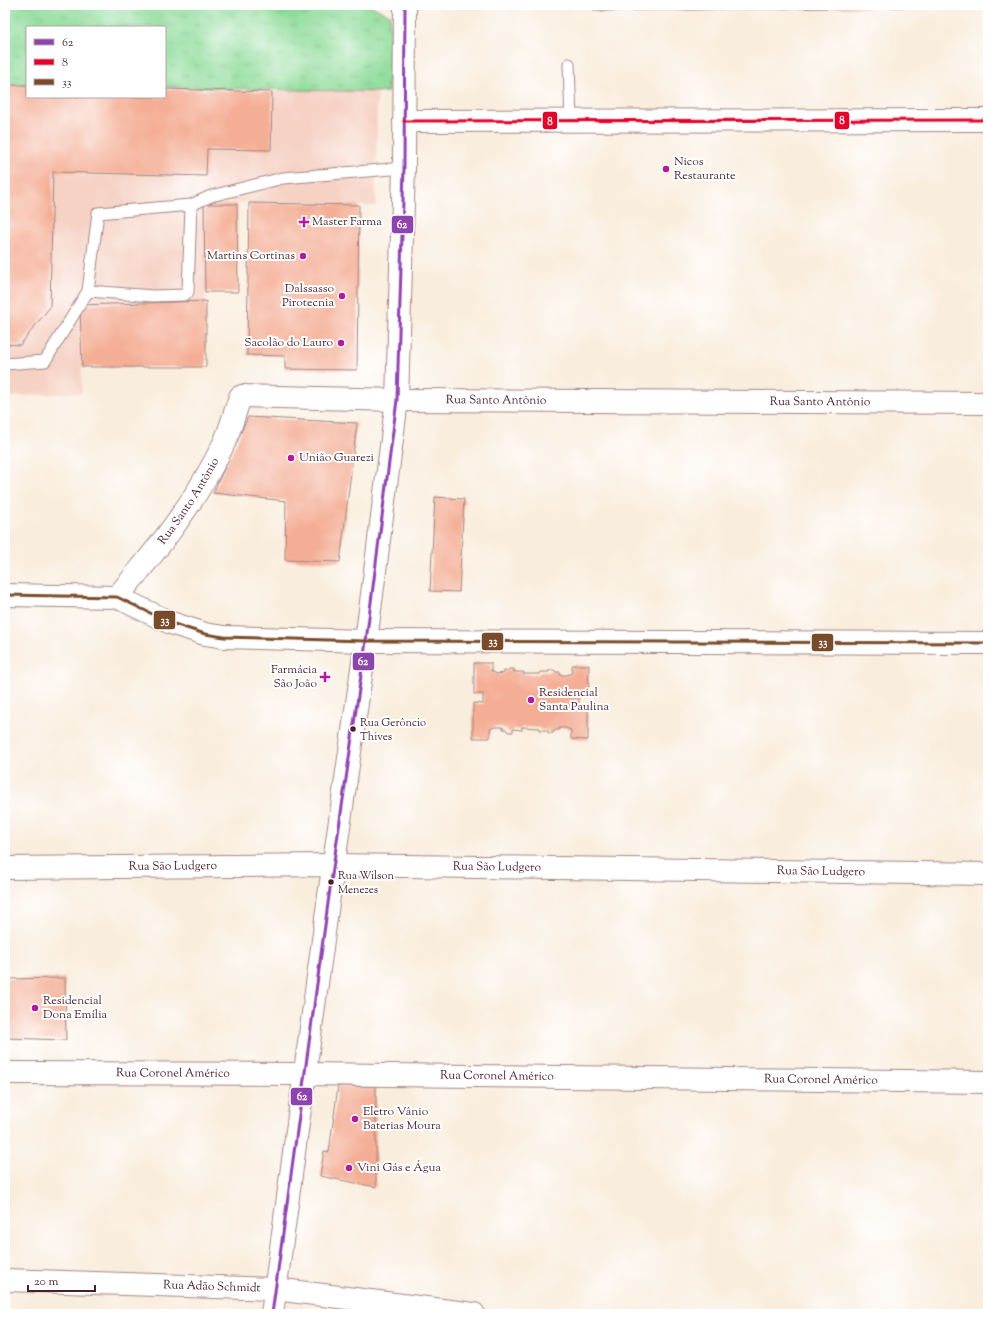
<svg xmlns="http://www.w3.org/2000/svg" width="993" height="1319" font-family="'Sorts Mill Goudy',serif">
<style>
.built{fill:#f6d2c4}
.grass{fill:url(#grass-tufts);stroke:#6c7d62}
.building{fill:#f4ae95}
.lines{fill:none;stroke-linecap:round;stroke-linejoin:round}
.lane-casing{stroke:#a28684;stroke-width:13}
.street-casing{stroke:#a28684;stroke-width:24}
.secondary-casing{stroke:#a28684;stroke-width:24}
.lane{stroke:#fff;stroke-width:11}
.street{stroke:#fff;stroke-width:22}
.secondary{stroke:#fff;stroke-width:22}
.bus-1-casing{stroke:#fff;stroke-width:6}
.bus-2-casing{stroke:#fff;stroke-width:6}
.bus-3-casing{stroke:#fff;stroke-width:6}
.bus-1{stroke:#8e44ad;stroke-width:3}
.bus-2{stroke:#e4002b;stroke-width:3}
.bus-3{stroke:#7a4b2a;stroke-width:3}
.poi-dot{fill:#b5179e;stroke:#fff;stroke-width:1.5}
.bus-dot{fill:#4a1f2b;stroke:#fff;stroke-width:1.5}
.labels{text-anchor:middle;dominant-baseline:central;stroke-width:4;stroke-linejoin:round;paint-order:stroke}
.bus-label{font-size:11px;fill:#4a1f2b;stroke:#fff;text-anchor:start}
.poi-label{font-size:12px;fill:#4a1f2b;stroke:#fff;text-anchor:start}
.street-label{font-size:12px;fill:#4a1f2b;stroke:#fff}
.line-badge{stroke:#fff;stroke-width:1.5}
.badge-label{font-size:11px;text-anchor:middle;font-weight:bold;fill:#fff}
</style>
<defs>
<pattern id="grass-tufts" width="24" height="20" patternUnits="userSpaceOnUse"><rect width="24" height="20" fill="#8edb99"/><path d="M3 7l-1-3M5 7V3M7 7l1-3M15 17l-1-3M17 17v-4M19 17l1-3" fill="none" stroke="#7cbc84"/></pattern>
</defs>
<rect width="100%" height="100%" fill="#fff"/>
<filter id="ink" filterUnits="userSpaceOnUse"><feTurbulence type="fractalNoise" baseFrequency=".025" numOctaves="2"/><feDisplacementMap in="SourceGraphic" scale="8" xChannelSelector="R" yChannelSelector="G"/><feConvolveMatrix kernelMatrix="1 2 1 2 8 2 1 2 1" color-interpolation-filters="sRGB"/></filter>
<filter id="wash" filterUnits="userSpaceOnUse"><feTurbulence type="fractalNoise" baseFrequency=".012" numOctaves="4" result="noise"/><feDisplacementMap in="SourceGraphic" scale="16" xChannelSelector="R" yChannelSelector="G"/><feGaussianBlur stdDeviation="0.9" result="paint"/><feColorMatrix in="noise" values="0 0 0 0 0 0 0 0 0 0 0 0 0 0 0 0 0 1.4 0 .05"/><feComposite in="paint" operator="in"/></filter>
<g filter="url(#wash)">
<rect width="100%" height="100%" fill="#f9eddd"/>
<!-- built -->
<path class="built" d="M5 85H27V97H165V89L272 92 295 90 377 92 376 206 207 202 204 204 206 301 80 305 82 393 56 394 5 397Z"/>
<!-- grass -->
<path class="grass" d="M5 5H369L390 15 388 92 165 87V27H27V84L5 83Z"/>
<g id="blocks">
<!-- building -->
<g class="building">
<path d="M594 5H912V7L594 11Z"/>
<path d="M5 85H27V97H165V89L272 92 271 150 207 149 206 176 53 172 50 307 20 345 5 344Z"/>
<path d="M249 203 359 205 357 370 285 369V356L247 355Z"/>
<path d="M204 204H237L238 292H205Z"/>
<path d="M206 301V367H82L80 305Z"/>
<path d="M248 417 357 423 340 562 285 560 286 501 213 493Z"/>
<path d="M435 497 464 499 459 592 430 591Z"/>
<path d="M474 663H491V671L496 674 504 673V671H507L509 669H514V672H524L523 674H539L540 672H549V670H554L556 672H560V675H567L572 673V665H589L588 696H579V705L588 706V740L571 739V730L566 728H559V730H555L553 733H548V730H540V728L522 727V730L513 729V732H508L506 729H503V727H495L490 729V738H473V703L483 704V694H474Z"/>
<path d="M65 978 66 1040 5 1038V979Z"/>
<path d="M338 1086H376V1187L320 1176 324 1151 329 1152Z"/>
</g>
</g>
</g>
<g filter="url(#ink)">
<use href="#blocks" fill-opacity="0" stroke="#a28684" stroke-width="1"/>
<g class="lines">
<defs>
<g id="lane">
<path d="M569 64 571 121"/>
<path d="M191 205 188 292 184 295 153 296 88 291 98 213 191 205 211 196 283 178 404 168"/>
<path d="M5 364 45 361 88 291"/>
</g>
<g id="street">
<path d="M404 121 988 120"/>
<path d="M5 595 117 597 171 623 205 634 224 637 366 641"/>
<path id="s1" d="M117 597C158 549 198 499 225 441 231 427 235 412 240 397L242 396 397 400"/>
<path id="s2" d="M5 868 333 865 988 874"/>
<path id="s3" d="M5 1073 304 1074 988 1082"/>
<path id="s4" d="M5 1280 275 1289"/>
</g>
<g id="secondary">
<path id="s5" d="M397 400 988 403"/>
<path d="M366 641 988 643"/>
<path d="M275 1289 474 1314"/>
<path d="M272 1314 329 896 366 641 397 400 404 168 405 5"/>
</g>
</defs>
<!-- lane casing -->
<use href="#lane" class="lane-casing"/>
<!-- street casing -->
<use href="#street" class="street-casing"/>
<!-- secondary casing -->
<use href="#secondary" class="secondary-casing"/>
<!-- lane -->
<use href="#lane" class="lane"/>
<!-- street -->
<use href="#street" class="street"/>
<!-- secondary -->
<use href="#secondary" class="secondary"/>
<defs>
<path id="bus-1" d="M272 1314 329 896 366 641 397 400 404 168 405 5"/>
<path id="bus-2" d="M404 121 988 120"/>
<path id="bus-3" d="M5 595 117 597 171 623 205 634 224 637 366 641 988 643"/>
</defs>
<!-- bus-1 casing -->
<use href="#bus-1" class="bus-1-casing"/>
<!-- bus-2 casing -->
<use href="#bus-2" class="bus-2-casing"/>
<!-- bus-3 casing -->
<use href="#bus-3" class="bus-3-casing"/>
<!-- bus-1 -->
<use href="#bus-1" class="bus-1"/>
<!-- bus-2 -->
<use href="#bus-2" class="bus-2"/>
<!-- bus-3 -->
<use href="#bus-3" class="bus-3"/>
</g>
</g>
<!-- markers -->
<g class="poi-dot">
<circle cx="666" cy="169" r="4"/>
<path d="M302 216h4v4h4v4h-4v4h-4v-4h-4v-4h4z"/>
<circle cx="303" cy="256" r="4"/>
<circle cx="342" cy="296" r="4"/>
<circle cx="341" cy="343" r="4"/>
<circle cx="291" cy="458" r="4"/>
<path d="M323 671h4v4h4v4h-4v4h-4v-4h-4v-4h4z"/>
<circle cx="531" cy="700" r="4"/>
<circle cx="35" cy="1008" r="4"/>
<circle cx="355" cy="1119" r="4"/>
<circle cx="349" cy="1168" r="4"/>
</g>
<g class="bus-dot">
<circle cx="353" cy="729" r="3.5"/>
<circle cx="331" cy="882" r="3.5"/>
</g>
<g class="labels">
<!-- bus labels -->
<g class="bus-label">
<text x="360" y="723">Rua Gerôncio<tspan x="360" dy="14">Thives</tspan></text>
<text x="338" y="876">Rua Wilson<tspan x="338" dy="14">Menezes</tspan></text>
</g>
<!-- poi labels -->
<g class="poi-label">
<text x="674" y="162">Nicos<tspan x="674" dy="14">Restaurante</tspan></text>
<text x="312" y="222">Master Farma</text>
<text x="295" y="256" text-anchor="end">Martins Cortinas</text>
<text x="334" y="289" text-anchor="end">Dalssasso<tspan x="334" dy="14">Pirotecnia</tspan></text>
<text x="333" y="343" text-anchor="end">Sacolão do Lauro</text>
<text x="299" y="458">União Guarezi</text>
<text x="317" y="670" text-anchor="end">Farmácia<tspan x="317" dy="14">São João</tspan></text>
<text x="539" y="693">Residencial<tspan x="539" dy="14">Santa Paulina</tspan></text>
<text x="43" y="1001">Residencial<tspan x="43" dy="14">Dona Emília</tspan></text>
<text x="363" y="1112">Eletro Vânio<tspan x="363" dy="14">Baterias Moura</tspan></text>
<text x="357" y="1168">Vini Gás e Água</text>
</g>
<!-- street labels -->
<g class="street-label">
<text stroke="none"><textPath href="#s5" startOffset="99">Rua Santo Antônio</textPath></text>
<text stroke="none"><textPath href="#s5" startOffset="423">Rua Santo Antônio</textPath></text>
<text stroke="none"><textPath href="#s1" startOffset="120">Rua Santo Antônio</textPath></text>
<text stroke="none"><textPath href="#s2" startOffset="168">Rua São Ludgero</textPath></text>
<text stroke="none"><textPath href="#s2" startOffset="492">Rua São Ludgero</textPath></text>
<text stroke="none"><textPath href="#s2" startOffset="816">Rua São Ludgero</textPath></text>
<text stroke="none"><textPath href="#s3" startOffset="168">Rua Coronel Américo</textPath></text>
<text stroke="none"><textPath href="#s3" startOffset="492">Rua Coronel Américo</textPath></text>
<text stroke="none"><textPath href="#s3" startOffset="816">Rua Coronel Américo</textPath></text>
<text stroke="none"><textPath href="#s4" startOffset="207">Rua Adão Schmidt</textPath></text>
</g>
</g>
<g class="line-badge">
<rect x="834" y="111" width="16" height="19" rx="4" fill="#e4002b"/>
<rect x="542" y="111" width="16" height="19" rx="4" fill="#e4002b"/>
<rect x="391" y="215" width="23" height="19" rx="4" fill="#8e44ad"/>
<rect x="153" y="610" width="23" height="20" rx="4" fill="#7a4b2a"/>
<rect x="481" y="632" width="23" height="19" rx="4" fill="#7a4b2a"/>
<rect x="811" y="633" width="23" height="19" rx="4" fill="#7a4b2a"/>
<rect x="352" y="652" width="23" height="19" rx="4" fill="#8e44ad"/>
<rect x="290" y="1087" width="23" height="19" rx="4" fill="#8e44ad"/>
</g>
<g class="badge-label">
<text x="842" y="124">8</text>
<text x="550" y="125">8</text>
<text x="402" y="228">62</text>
<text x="165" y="624">33</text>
<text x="493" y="645">33</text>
<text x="823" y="646">33</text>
<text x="363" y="665">62</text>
<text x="302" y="1100">62</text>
</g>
<!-- margin -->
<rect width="993" height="1319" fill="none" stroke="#fff" stroke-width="20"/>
<!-- legend -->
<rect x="26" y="26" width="140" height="72" fill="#ffffff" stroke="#b7a5aa"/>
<rect x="34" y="39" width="20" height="6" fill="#8e44ad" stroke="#b7a5aa"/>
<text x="62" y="46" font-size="12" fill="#4a1f2b">62</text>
<rect x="34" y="59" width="20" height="6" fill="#e4002b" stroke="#b7a5aa"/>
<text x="62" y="66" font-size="12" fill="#4a1f2b">8</text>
<rect x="34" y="79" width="20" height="6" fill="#7a4b2a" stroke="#b7a5aa"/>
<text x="62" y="86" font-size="12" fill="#4a1f2b">33</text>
<!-- scale -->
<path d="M28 1285v6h67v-6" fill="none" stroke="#4a1f2b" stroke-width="2"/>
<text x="34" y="1285" font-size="12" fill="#4a1f2b" stroke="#ffffff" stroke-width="3" paint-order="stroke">20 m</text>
</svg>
